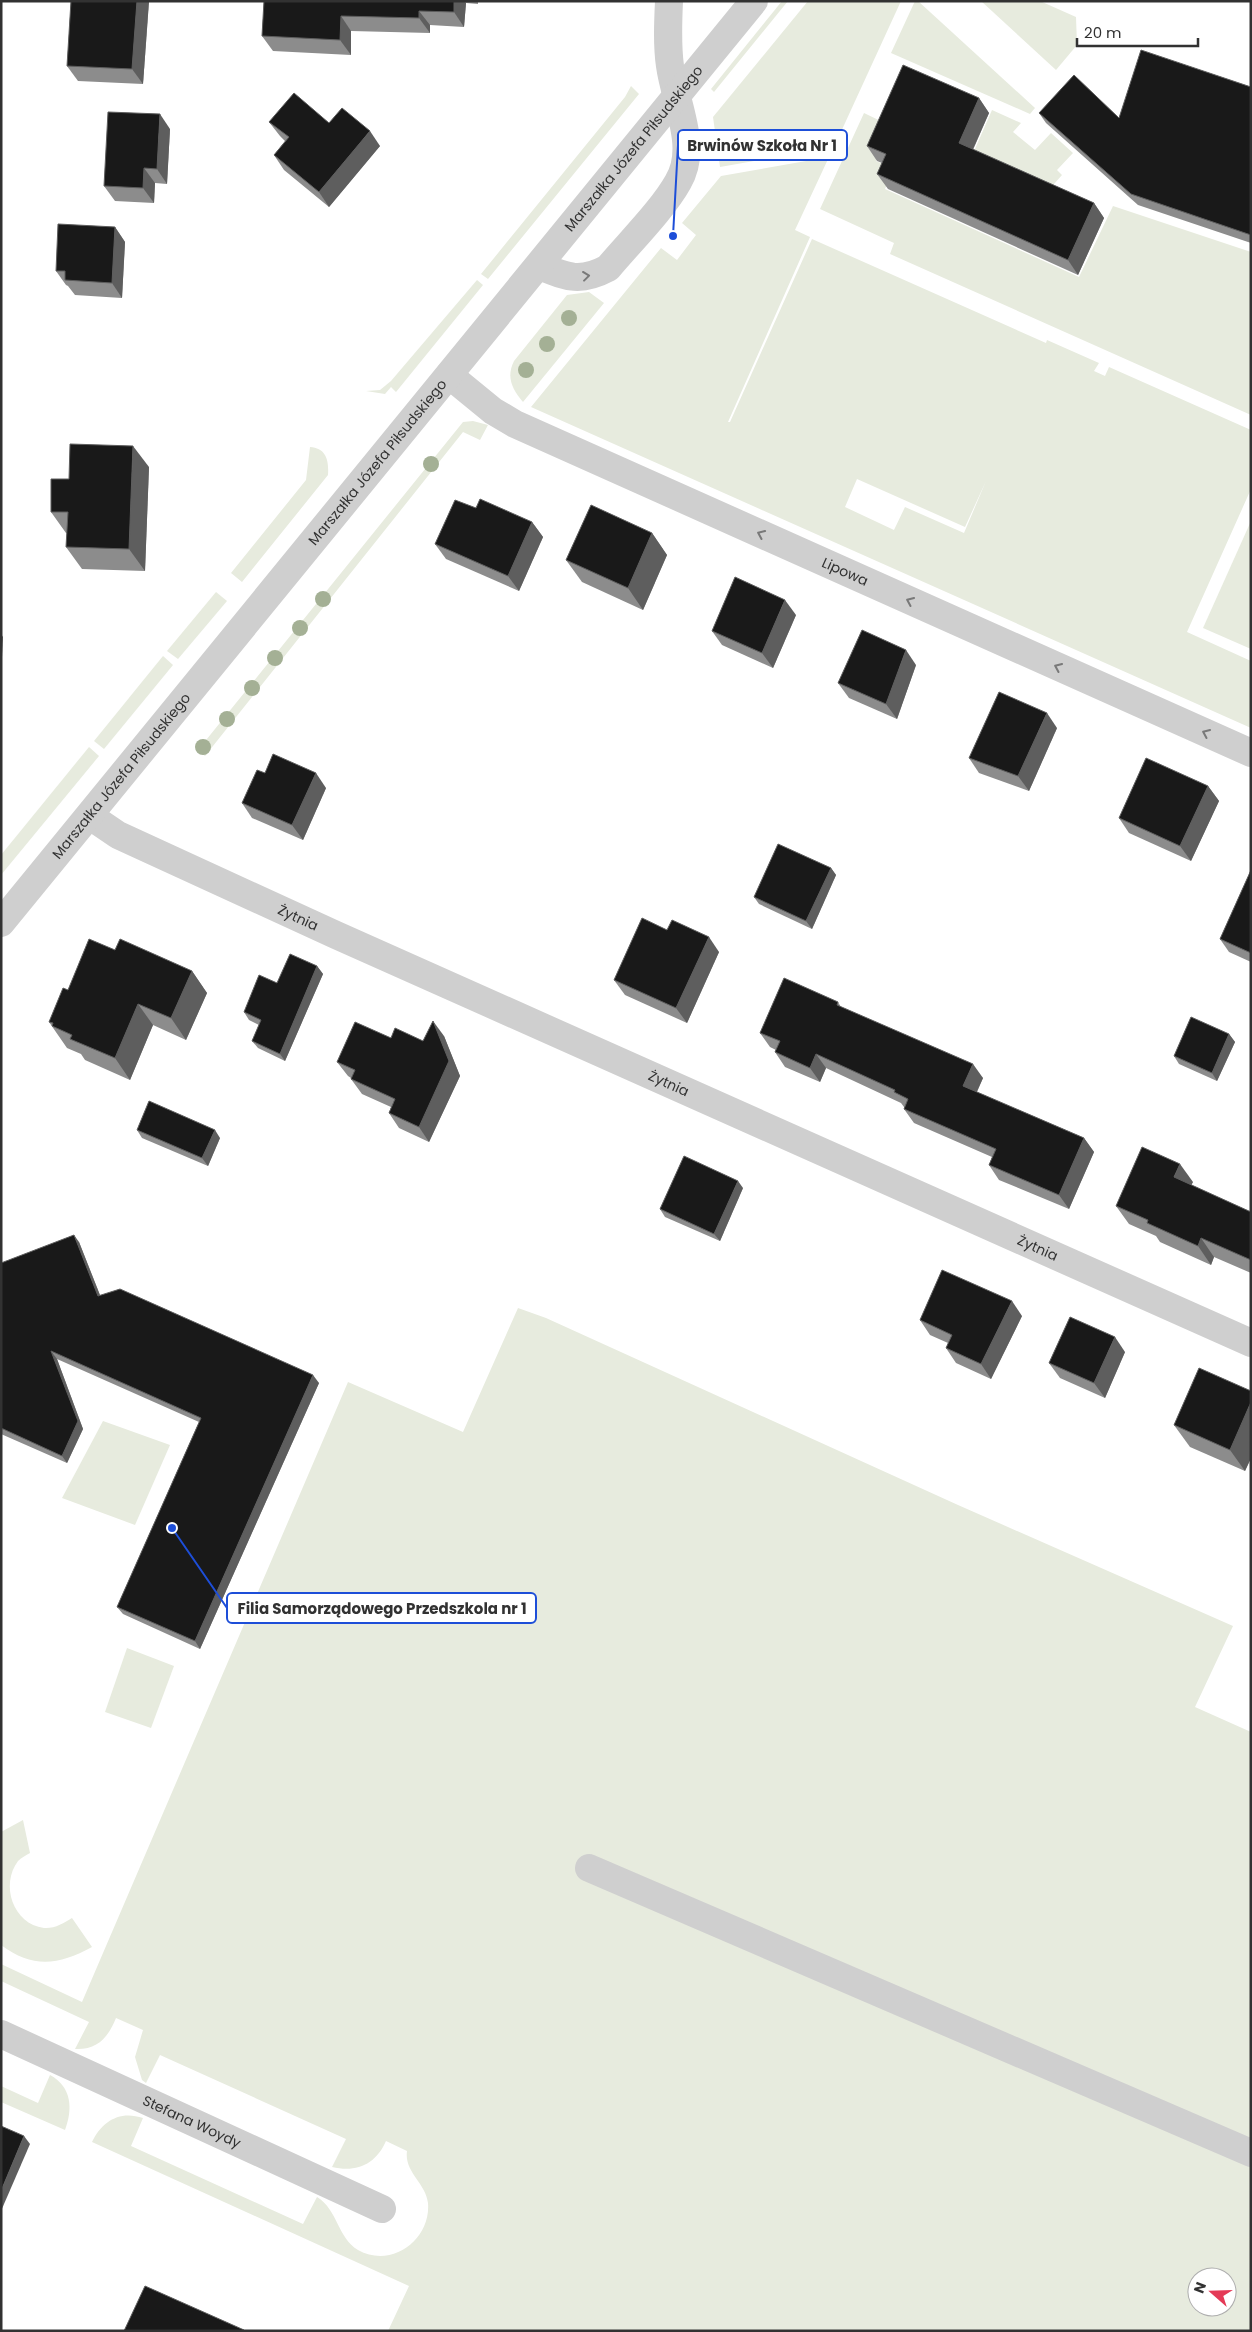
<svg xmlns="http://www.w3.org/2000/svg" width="1252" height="2332" font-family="Poppins,sans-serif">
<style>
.green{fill:#e7ebde;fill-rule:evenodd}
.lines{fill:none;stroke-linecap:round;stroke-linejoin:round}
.minor{stroke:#cfcfcf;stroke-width:28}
.tree{fill:#a4b095}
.wall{fill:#8c8c8c}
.shaded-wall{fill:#5e5e5e}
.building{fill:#191919;stroke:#5e5e5e}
.oneway{stroke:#797979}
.labels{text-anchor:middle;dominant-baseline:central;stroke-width:5;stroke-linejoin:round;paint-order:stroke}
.street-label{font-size:14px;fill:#323232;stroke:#fff}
.leader{fill:none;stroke:#1d4ed8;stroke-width:2}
.callout-dot{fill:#1d4ed8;stroke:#fff;stroke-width:2}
.callout{fill:#fff;stroke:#1d4ed8;stroke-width:2}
.callout-label{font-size:15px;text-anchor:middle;font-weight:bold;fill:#323232}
</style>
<rect width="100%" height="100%" fill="#fff"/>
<!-- green -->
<g class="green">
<path d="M782 1H788L714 92 711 89Z"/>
<path d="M808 1H901L834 147 720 167 713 117Z"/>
<path d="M915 1H918L1035 108 1030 114 891 53Z"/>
<path d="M981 1H1040L1076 17 1077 45 1056 70Z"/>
<path d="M631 86 639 94 488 279 481 274 625 97Z"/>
<path d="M992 110 1021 123 1013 132 1035 150 1051 133 1073 153 1057 170 1062 175 1047 192 971 158Z"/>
<path d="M864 113 891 126 876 161 894 169 885 189 1079 277 1113 206 1251 252V415L890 254 894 243 820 209Z"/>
<path d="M829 157 795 230 810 237 728 422H730L812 239 1046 343 1047 340 1099 363 1094 371 1105 376 1109 367 1251 430V489L1187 632 1251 661V728L531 407 661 248 677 260 696 235 682 223 721 176ZM857 479 965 527 986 481 964 533 905 507 894 530 845 507Z"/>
<path d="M477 280 483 285 396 392 391 387 385 394 366 391 380 390 391 381Z"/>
<path d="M589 292 604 303 523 402C512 389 506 377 514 361L567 295Z"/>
<path d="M473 421 488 425 480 440 463 432 205 756 198 750 463 422Z"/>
<path d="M310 447C326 448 329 460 328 475L242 582 231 573 306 480Z"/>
<path d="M1251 521V649L1203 628Z"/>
<path d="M216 592 227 601 178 659 167 651Z"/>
<path d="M163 656 173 665 104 749 94 741Z"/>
<path d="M89 747 99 756 1 875V855Z"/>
<path d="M518 1308 546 1318 958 1505 1233 1626 1195 1707 1251 1732V2331H388L409 2286 92 2142C102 2121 120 2110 143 2118L131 2146 303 2224 317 2197C338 2210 337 2237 358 2250 392 2269 431 2239 428 2203 426 2183 404 2172 407 2151L386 2141C376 2164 357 2173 332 2167L346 2139 160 2055 146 2083 142 2080 135 2057 143 2030 116 2018C108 2038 97 2050 75 2049L89 2022 1 1981V1964L82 2002 348 1382 463 1432ZM1197 2277H1227V2307H1197Z"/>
<path d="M103 1421 170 1445 135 1525 62 1498Z"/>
<path d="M127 1648 174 1666 151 1728 105 1712Z"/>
<path d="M23 1820 30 1853C26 1855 21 1858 18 1861 0 1885 13 1924 44 1928 54 1929 64 1923 72 1918L92 1947C59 1965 33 1969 1 1945V1832Z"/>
<path d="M50 2075C72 2087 73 2109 65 2130L1 2102V2086L38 2103Z"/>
</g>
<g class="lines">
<!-- minor -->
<g class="minor">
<path d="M539 266C567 277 580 283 608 268 629 243 663 209 678 182 699 147 675 103 670 66 667 45 668 23 669 1"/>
<path id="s1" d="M449 375 493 411 515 424 1251 753"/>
<path id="s2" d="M90 816 118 835 336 935 1251 1343"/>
<path id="s3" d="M1 923 754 1"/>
<path d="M589 1868 1251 2153"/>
<path id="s4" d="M1 2034 382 2209"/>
</g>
</g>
<!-- trees -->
<g class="tree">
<circle cx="569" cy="318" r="8"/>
<circle cx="547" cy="344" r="8"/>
<circle cx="526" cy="370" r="8"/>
<circle cx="431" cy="464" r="8"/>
<circle cx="323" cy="599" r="8"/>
<circle cx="300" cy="628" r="8"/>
<circle cx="275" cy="658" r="8"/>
<circle cx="252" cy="688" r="8"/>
<circle cx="227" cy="719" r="8"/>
<circle cx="203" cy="747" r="8"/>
</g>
<!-- wall -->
<g class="wall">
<path d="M71 1H149L143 84 78 81 67 66Z"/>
<path d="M264 1H478V4L466 3 464 27 430 25V33L351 31V55L273 51 262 36Z"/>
<path d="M1251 87V243L1138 205 1046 123 1039 113 1119 118Z"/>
<path d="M979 98 989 113 973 150 1094 203 1104 218 1078 275 888 189 877 174 882 163 877 161 867 146Z"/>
<path d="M269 122 329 123 380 146 329 207 284 170 274 155 285 141 280 136Z"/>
<path d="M170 129 167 184 155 183 154 203 115 201 104 186Z"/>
<path d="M115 227 125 242 122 298 75 295 68 286 66 285 56 271Z"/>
<path d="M149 467 145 571 82 569 66 547 67 533H66L51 512Z"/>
<path d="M476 508 532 522 543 537 519 591 446 559 435 544Z"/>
<path d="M652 533 667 555 643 610 582 582 566 560Z"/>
<path d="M796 615 773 668 722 645 712 631Z"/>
<path d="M916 665 897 719 849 698 838 683Z"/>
<path d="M1057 728 1029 791 979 773 969 758Z"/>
<path d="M265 773 326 788 303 840 252 818 242 803Z"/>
<path d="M1208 786 1219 801 1191 861 1129 833 1119 818Z"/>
<path d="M831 868 836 875 812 929 759 904 754 897Z"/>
<path d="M1251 870V962L1229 952 1220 939Z"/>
<path d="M667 930 719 952 687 1023 625 995 614 980Z"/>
<path d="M115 950 192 971 207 993 186 1040 153 1025 130 1080 85 1060 81 1054 67 1048 49 1022 68 990Z"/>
<path d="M317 966 323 974 285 1061 258 1048 252 1041 259 1025 249 1020 244 1012 277 983Z"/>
<path d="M838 1002 841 1007 983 1078 977 1092 1084 1138 1094 1152 1069 1209 999 1180 989 1165 992 1157 914 1123 904 1109V1107L901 1103 826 1068 820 1082 785 1067 775 1052 776 1050 770 1047 760 1033Z"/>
<path d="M1229 1034 1235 1042 1217 1081 1179 1064 1174 1056Z"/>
<path d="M444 1036 460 1076 429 1142 399 1128 389 1113 391 1107 362 1094 351 1079V1078L348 1076 337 1062 391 1038 423 1041Z"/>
<path d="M137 1130 220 1138 208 1166 142 1138Z"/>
<path d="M1193 1182 1191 1185 1251 1212V1273L1214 1257 1211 1265 1160 1242 1156 1236 1129 1224 1116 1206Z"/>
<path d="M743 1188 720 1241 665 1217 660 1209Z"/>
<path d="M79 1242 100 1295 319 1383 200 1649 123 1614 117 1607 199 1422 57 1359 83 1429 67 1463 1 1434V1263Z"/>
<path d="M1022 1316 991 1379 956 1363 946 1348 948 1343 930 1335 920 1320Z"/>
<path d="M1125 1352 1105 1398 1060 1378 1049 1363Z"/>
<path d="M1251 1391V1458L1245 1471 1190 1447 1174 1425Z"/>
</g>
<!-- shaded-wall -->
<g class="shaded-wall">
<path d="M137 1H149L143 84 132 69Z"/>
<path d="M454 1H464L466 3 464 27 454 12Z"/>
<path d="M419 11 430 25V33L419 18Z"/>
<path d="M341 16 351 31V55L340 40Z"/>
<path d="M979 98 989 113 969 158 959 143Z"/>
<path d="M160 114 170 129 167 184 157 169Z"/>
<path d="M370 131 380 146 329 207 319 192Z"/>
<path d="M144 168 155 183 154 203 143 188Z"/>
<path d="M1094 203 1104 218 1078 275 1068 260Z"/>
<path d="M115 227 125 242 122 298 112 283Z"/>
<path d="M133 446 149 467 145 571 129 549Z"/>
<path d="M532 522 543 537 519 591 508 576Z"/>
<path d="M652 533 667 555 643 610 628 588Z"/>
<path d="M785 600 796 615 773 668 762 653Z"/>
<path d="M1 634 3 637 1 677Z"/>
<path d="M906 650 916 665 897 719 886 704Z"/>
<path d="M1047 713 1057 728 1029 791 1018 776Z"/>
<path d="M316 773 326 788 303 840 292 825Z"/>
<path d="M1208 786 1219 801 1191 861 1180 846Z"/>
<path d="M831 868 836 875 812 929 806 921Z"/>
<path d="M709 937 719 952 687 1023 676 1008Z"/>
<path d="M317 966 323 974 285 1061 280 1054Z"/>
<path d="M192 971 207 993 186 1040 171 1018Z"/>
<path d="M138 1004 153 1025 130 1080 115 1058Z"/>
<path d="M433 1021 444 1036 460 1076 429 1142 419 1127Z"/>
<path d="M1229 1034 1235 1042 1217 1081 1212 1073Z"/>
<path d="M816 1054 826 1068 820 1082 810 1068Z"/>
<path d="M973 1064 983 1078 973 1100 963 1086Z"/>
<path d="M215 1130 220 1138 208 1166 202 1158Z"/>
<path d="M1084 1138 1094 1152 1069 1209 1059 1195Z"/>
<path d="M1180 1164 1193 1182 1186 1195 1174 1177Z"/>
<path d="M738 1181 743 1188 720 1241 714 1234Z"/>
<path d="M74 1235 79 1242 103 1303 98 1296Z"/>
<path d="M1201 1238 1214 1257 1211 1265 1198 1246Z"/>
<path d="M1012 1301 1022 1316 991 1379 981 1364Z"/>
<path d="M1115 1337 1125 1352 1105 1398 1094 1383Z"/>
<path d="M51 1351 57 1359 83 1429 67 1463 62 1456Z"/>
<path d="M313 1375 319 1383 200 1649 195 1641Z"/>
<path d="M1251 1402V1458L1245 1471 1230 1450Z"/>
<path d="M24 2136 30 2144 1 2211V2191Z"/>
</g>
<!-- building -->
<g class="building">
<path d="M71 1H137L132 69 67 66Z"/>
<path d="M264 1H454V12L419 11V18L341 16 340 40 262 36Z"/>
<path d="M1141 50 1251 87V235L1131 194 1039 113 1074 75 1119 118Z"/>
<path d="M903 65 979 98 959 143 1094 203 1068 260 877 174 886 154 867 146Z"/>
<path d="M294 93 329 123 342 108 370 131 319 192 274 155 289 137 269 122Z"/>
<path d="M108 112 160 114 157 169 144 168 143 188 104 186Z"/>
<path d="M58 224 115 227 112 283 65 280V271H56Z"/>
<path d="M70 444 133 446 129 549 66 547 68 512H51V479H69Z"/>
<path d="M480 499 532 522 508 576 435 544 455 500 476 508Z"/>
<path d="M591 505 652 533 628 588 566 560Z"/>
<path d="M735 577 785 600 762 653 712 631Z"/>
<path d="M862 630 906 650 886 704 838 683Z"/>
<path d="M999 692 1047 713 1018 776 969 758Z"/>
<path d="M273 754 316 773 292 825 242 803 257 770 265 773Z"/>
<path d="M1146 758 1208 786 1180 846 1119 818Z"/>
<path d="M778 844 831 868 806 921 754 897Z"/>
<path d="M1251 870V953L1220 939Z"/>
<path d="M642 918 667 930 672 920 709 937 676 1008 614 980Z"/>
<path d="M89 939 115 950 120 939 192 971 171 1018 138 1004 115 1058 70 1039 72 1035 52 1026 53 1023 49 1022 63 988 68 990Z"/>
<path d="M290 954 317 966 280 1054 252 1041 261 1020 244 1012 259 975 277 983Z"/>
<path d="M784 978 838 1002 837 1005 973 1064 963 1086 1084 1138 1059 1195 989 1165 996 1149 904 1109 908 1099 894 1092 895 1090 816 1054 810 1068 775 1052 780 1041 760 1033Z"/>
<path d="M1191 1017 1229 1034 1212 1073 1174 1056Z"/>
<path d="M433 1021 449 1061 419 1127 389 1113 395 1099 351 1079 355 1070 337 1062 355 1022 391 1038 395 1028 423 1041Z"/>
<path d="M149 1101 215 1130 202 1158 137 1130Z"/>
<path d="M1142 1147 1180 1164 1174 1177 1251 1212V1260L1201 1238 1198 1246 1147 1223 1148 1220 1116 1206Z"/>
<path d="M684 1156 738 1181 714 1234 660 1209Z"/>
<path d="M74 1235 98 1296 120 1289 313 1375 195 1641 117 1607 201 1418 51 1351 78 1421 62 1456 1 1428V1263Z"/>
<path d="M942 1270 1012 1301 981 1364 946 1348 952 1335 920 1320Z"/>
<path d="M1070 1317 1115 1337 1094 1383 1049 1363Z"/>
<path d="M1199 1368 1251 1391V1402L1230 1450 1174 1425Z"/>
<path d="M1 2126 24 2136 1 2191Z"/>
<path d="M145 2286 244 2330V2331H124Z"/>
</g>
<!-- one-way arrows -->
<defs><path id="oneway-chevron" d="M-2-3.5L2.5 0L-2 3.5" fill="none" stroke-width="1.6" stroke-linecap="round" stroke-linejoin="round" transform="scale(1.25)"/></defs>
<g class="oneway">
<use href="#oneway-chevron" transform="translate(586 276) rotate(-7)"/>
<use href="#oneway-chevron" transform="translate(761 534) rotate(-156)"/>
<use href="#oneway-chevron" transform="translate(910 601) rotate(-156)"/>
<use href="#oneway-chevron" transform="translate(1058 667) rotate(-156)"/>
<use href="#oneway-chevron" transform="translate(1206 733) rotate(-156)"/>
</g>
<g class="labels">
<!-- street labels -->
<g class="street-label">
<text stroke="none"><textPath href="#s3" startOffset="1000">Marszałka Józefa Piłsudskiego</textPath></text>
<text stroke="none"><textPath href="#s3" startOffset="595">Marszałka Józefa Piłsudskiego</textPath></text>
<text stroke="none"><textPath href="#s1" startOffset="444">Lipowa</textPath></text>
<text stroke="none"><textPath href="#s3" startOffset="190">Marszałka Józefa Piłsudskiego</textPath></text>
<text stroke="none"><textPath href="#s2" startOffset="232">Żytnia</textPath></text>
<text stroke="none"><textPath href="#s2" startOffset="638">Żytnia</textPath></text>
<text stroke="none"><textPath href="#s2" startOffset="1042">Żytnia</textPath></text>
<text stroke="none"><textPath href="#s4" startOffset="210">Stefana Woydy</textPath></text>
</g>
</g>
<!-- callouts -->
<path class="leader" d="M673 236L678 145M172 1528L227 1608"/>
<g class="callout-dot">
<circle cx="673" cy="236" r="5"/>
<circle cx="172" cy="1528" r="5"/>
</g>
<g class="callout">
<rect x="678" y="130" width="169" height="30" rx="5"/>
<rect x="227" y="1593" width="309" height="30" rx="5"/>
</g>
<g class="callout-label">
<text x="762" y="151">Brwinów Szkoła Nr 1</text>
<text x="382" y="1614">Filia Samorządowego Przedszkola nr 1</text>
</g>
<!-- border -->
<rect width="1252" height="2332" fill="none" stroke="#323232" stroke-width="5"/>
<!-- north arrow -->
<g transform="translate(1212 2292) rotate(290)"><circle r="24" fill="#ffffff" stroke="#adadad"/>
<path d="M0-4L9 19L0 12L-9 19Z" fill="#e43a56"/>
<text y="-8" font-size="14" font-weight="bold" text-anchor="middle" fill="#323232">N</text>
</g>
<!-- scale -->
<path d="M1077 38v8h121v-8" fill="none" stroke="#323232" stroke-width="2.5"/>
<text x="1084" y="38" font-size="15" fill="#323232" stroke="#ffffff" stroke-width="4" paint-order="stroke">20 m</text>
</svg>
